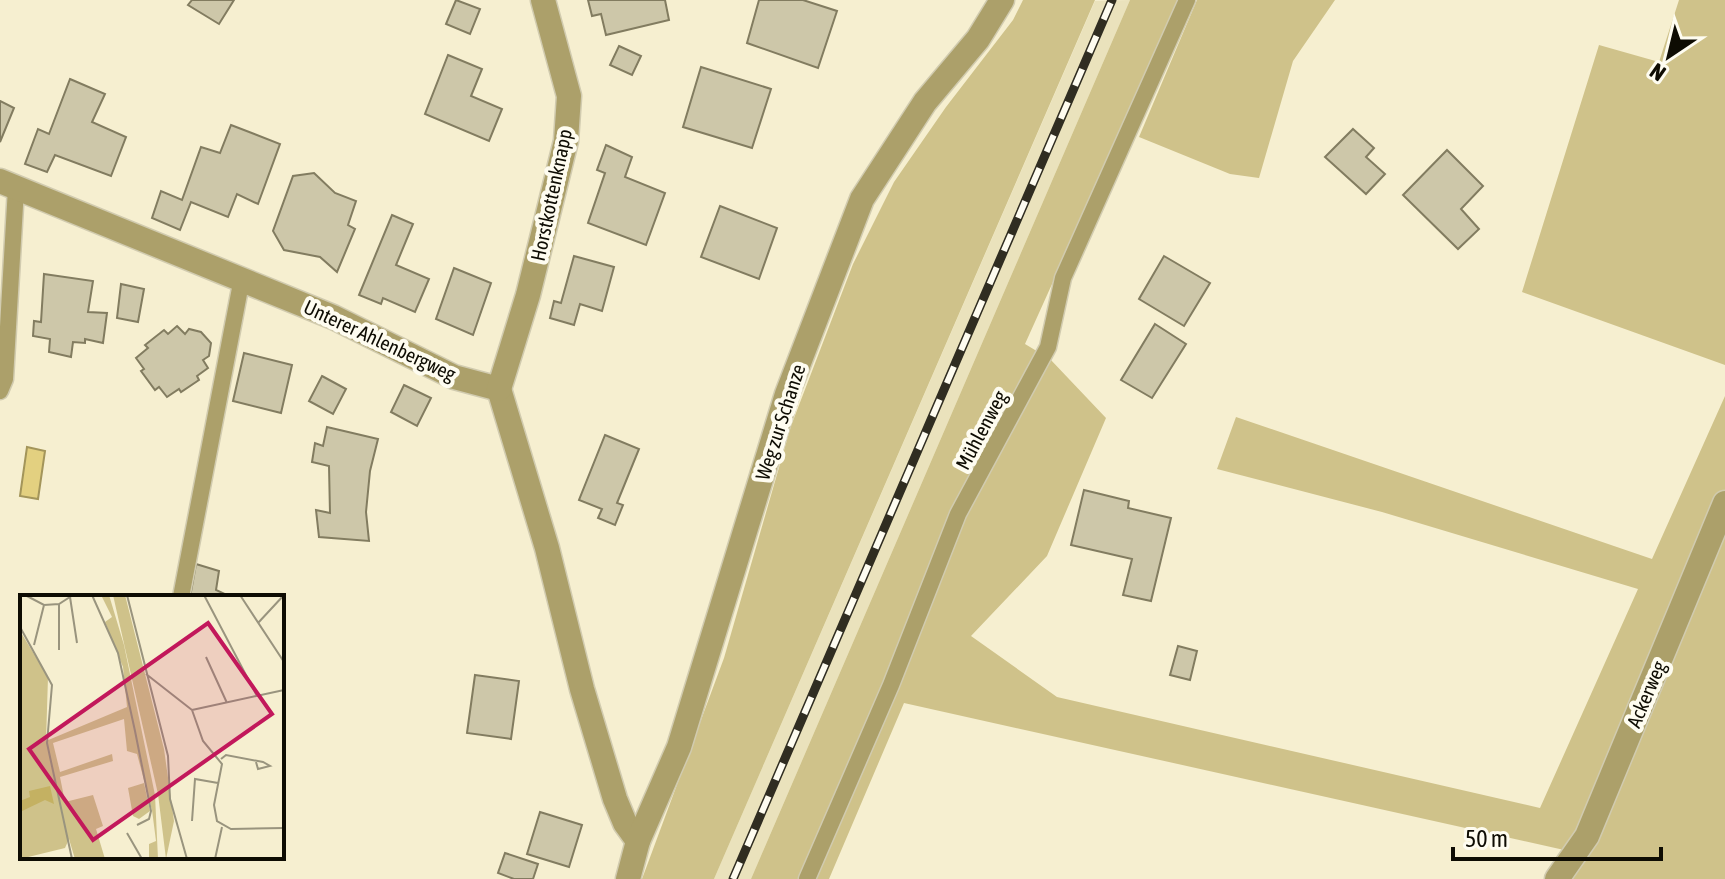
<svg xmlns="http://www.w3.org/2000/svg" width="1725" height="879" font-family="'Asap Condensed',sans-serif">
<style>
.built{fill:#eae2bc}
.green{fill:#cfc28a}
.water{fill:#e3d080;stroke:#a3955a;stroke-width:2}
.building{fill:#cdc7a9;stroke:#827c60;stroke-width:2}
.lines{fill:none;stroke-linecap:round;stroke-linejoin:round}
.lane-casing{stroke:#d1cbaf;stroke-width:19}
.street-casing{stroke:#d1cbaf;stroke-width:27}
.lane{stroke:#aca06a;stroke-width:16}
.street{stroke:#aca06a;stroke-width:24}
.rail-casing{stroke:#302d21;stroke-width:9}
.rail{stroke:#fefcf0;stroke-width:6;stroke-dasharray:18;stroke-linecap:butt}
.labels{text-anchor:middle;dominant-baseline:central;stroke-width:8;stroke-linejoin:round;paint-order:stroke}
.street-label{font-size:20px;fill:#0e0c03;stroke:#fefcf0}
.inset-road{fill:none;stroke:#99947e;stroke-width:2}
.view{fill:#c2185b;fill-opacity:0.15;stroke:#c2185b;stroke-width:4}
.inset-edge{fill:none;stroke:#0e0c03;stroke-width:4}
</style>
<rect width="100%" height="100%" fill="#f6efd0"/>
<!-- built -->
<path class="built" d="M1130 0 751 879H714L1095 1Z"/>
<!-- green -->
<g class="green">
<path d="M1023 0H1095L714 879H642L724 658 791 426 853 264 894 182 946 107 1013 20Z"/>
<path d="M1130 0H1180L1025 344 1050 359 1106 418 1047 556 971 636 1057 697 1540 808 1638 589 1382 512 1217 469 1236 417 1652 559 1725 396V879H1564L1582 854 904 703 829 879H751Z"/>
<path d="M1197 0H1335L1293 61 1259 178 1230 174 1139 137Z"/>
<path d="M1679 0H1725V365L1522 292 1599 45 1659 62Z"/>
</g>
<!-- water -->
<path class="water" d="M27 447 45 451 38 499 20 496Z"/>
<!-- building -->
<g class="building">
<path d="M192 0H234L219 24 188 5Z"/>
<path d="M456 0 480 9 470 34 446 24Z"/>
<path d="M588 0H665L669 20 606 35 601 14 592 16Z"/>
<path d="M759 0H803L837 11 818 68 747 43Z"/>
<path d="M619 46 641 56 632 75 610 65Z"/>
<path d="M448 55 482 69 471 96 502 109 489 141 425 114Z"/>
<path d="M701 67 771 89 752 148 683 127Z"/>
<path d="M70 79 105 94 92 122 126 137 111 176 55 155 47 172 25 164 38 129 49 134Z"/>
<path d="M0 101 14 108 0 142Z"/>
<path d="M231 125 280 144 258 204 237 194 228 217 191 202 180 230 152 218 161 191 182 200 201 147 220 153Z"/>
<path d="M1353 129 1374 148 1366 157 1385 174 1366 194 1325 157Z"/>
<path d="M606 145 632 157 625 177 665 193 646 245 588 223 605 173 597 170Z"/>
<path d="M1447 150 1483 186 1461 209 1479 229 1458 249 1403 195Z"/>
<path d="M314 173 335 193 356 201 348 225 355 229 337 272 320 257 284 250 273 231 293 176Z"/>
<path d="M720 206 777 228 759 279 701 257Z"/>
<path d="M392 215 413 224 396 265 429 279 415 312 383 298 381 304 359 295Z"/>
<path d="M574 256 614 267 602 311 580 304 574 325 550 318 554 301 561 303Z"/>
<path d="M1164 256 1210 283 1184 326 1139 299Z"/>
<path d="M454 268 491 283 473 335 436 319Z"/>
<path d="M44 274 93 281 88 312 107 313 103 343 85 339V343L73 342 71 357 49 352 50 339 33 336 34 321 41 322Z"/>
<path d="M121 284 144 289 138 322 117 318Z"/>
<path d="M1155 324 1186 344 1152 398 1121 380Z"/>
<path d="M177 326 185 334 189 329 201 332 211 343 209 356 203 360 208 368 197 376 199 380 181 392 179 389 167 397 159 387 155 390 141 371 144 369 136 358 148 348 145 345 164 330 168 334Z"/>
<path d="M244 353 292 365 281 413 233 401Z"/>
<path d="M322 376 346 389 333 414 309 401Z"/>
<path d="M404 385 431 398 417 426 391 412Z"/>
<path d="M327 427 378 439 370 471 366 512 369 541 319 537 316 510 330 513 329 466 312 462 315 443 323 446Z"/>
<path d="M605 435 639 449 617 503 623 505 615 525 598 518 602 509 579 500Z"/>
<path d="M1084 490 1129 501 1128 508 1171 518 1151 601 1123 595 1132 559 1071 545Z"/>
<path d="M196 564 219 571 216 590 231 597H190Z"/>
<path d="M1178 646 1197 651 1190 680 1170 675Z"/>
<path d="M475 675 519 681 511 739 467 733Z"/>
<path d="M540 812 582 825 569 867 527 854Z"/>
<path d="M505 853 538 864 533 879H514L498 873Z"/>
</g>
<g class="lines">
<defs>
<g id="lane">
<path d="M0 391 5 379 16 188"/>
<path d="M181 597 242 278"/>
<path d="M807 879 891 685 958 514 1048 347 1063 278 1187 0"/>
</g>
<g id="street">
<path d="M0 181 333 317 454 377 499 389"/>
<path d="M499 389 547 548 582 689 615 799 625 823 638 841"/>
<path d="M499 389 528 295 566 141 569 96 543 0"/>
<path d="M628 879 638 841 679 747 787 394 862 199 925 102 978 39 1002 0"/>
<path d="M1557 879 1587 836 1725 503"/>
</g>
</defs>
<!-- lane casing -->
<use href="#lane" class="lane-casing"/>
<!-- street casing -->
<use href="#street" class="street-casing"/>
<!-- lane -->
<use href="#lane" class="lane"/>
<!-- street -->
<use href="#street" class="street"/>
<defs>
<path id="rail" d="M733 879 1112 0"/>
</defs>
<!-- rail casing -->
<use href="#rail" class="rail-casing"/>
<!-- rail -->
<use href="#rail" class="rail"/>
</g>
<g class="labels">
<!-- street labels -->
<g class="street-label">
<text transform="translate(551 195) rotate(-78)">Horstkottenknapp</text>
<text transform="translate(380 340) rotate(25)">Unterer Ahlenbergweg</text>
<text transform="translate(780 422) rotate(-72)">Weg zur Schanze</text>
<text transform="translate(981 430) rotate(-62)">Mühlenweg</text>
<text transform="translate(1646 694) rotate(-67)">Ackerweg</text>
</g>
</g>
<!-- overview -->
<g transform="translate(20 595)">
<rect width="264" height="264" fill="#f6efd0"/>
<path d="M81 0H89L104 50 135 200 138 264H129V249L136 246 132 215 117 159 107 156 104 124 33 148 40 177 92 159 93 166 40 182 45 207 73 200 83 231 76 234 85 264H55L49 244 45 253 0 264V36L28 82 26 146 107 112 103 72 85 27 92 22ZM93 0H105L144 154 154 226 146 264 138 199ZM124 188 130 216 119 224 113 221 108 193Z" fill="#cfc28a"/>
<path d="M30 191 34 209 25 205 0 217V206L10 202 9 196Z" fill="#c4b162"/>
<path class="inset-road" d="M5 0 24 10 39 9 53 0M72 0 98 58 115 136 131 216 129 224 117 230M107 0 148 161 150 204 167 264M184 0 237 101M220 0 264 67M50 2 57 48M39 9V55M238 28 264 0M0 32 32 90 27 148 52 264M14 50 24 10M186 62 207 108M126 79 172 115M172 115 183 146 202 169 194 210 197 226 211 234 264 233M172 115 264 95M201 164 206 160 243 167 250 171 238 174 236 167M172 226 175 184 198 188M107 238 122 264M195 264 202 232"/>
<path class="view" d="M188 28 252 119 73 245 9 154Z"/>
<rect width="264" height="264" class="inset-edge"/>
</g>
<!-- north arrow -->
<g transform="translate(1669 56) rotate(215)" stroke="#fefcf0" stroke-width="6" paint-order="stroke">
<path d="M0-6L14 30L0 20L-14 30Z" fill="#0e0c03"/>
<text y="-12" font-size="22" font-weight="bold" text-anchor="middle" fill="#0e0c03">N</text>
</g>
<!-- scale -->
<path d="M1453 847v12h208v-12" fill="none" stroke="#0e0c03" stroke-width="4"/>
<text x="1465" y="847" font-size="24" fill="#0e0c03" stroke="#fefcf0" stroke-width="6" paint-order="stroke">50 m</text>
</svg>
